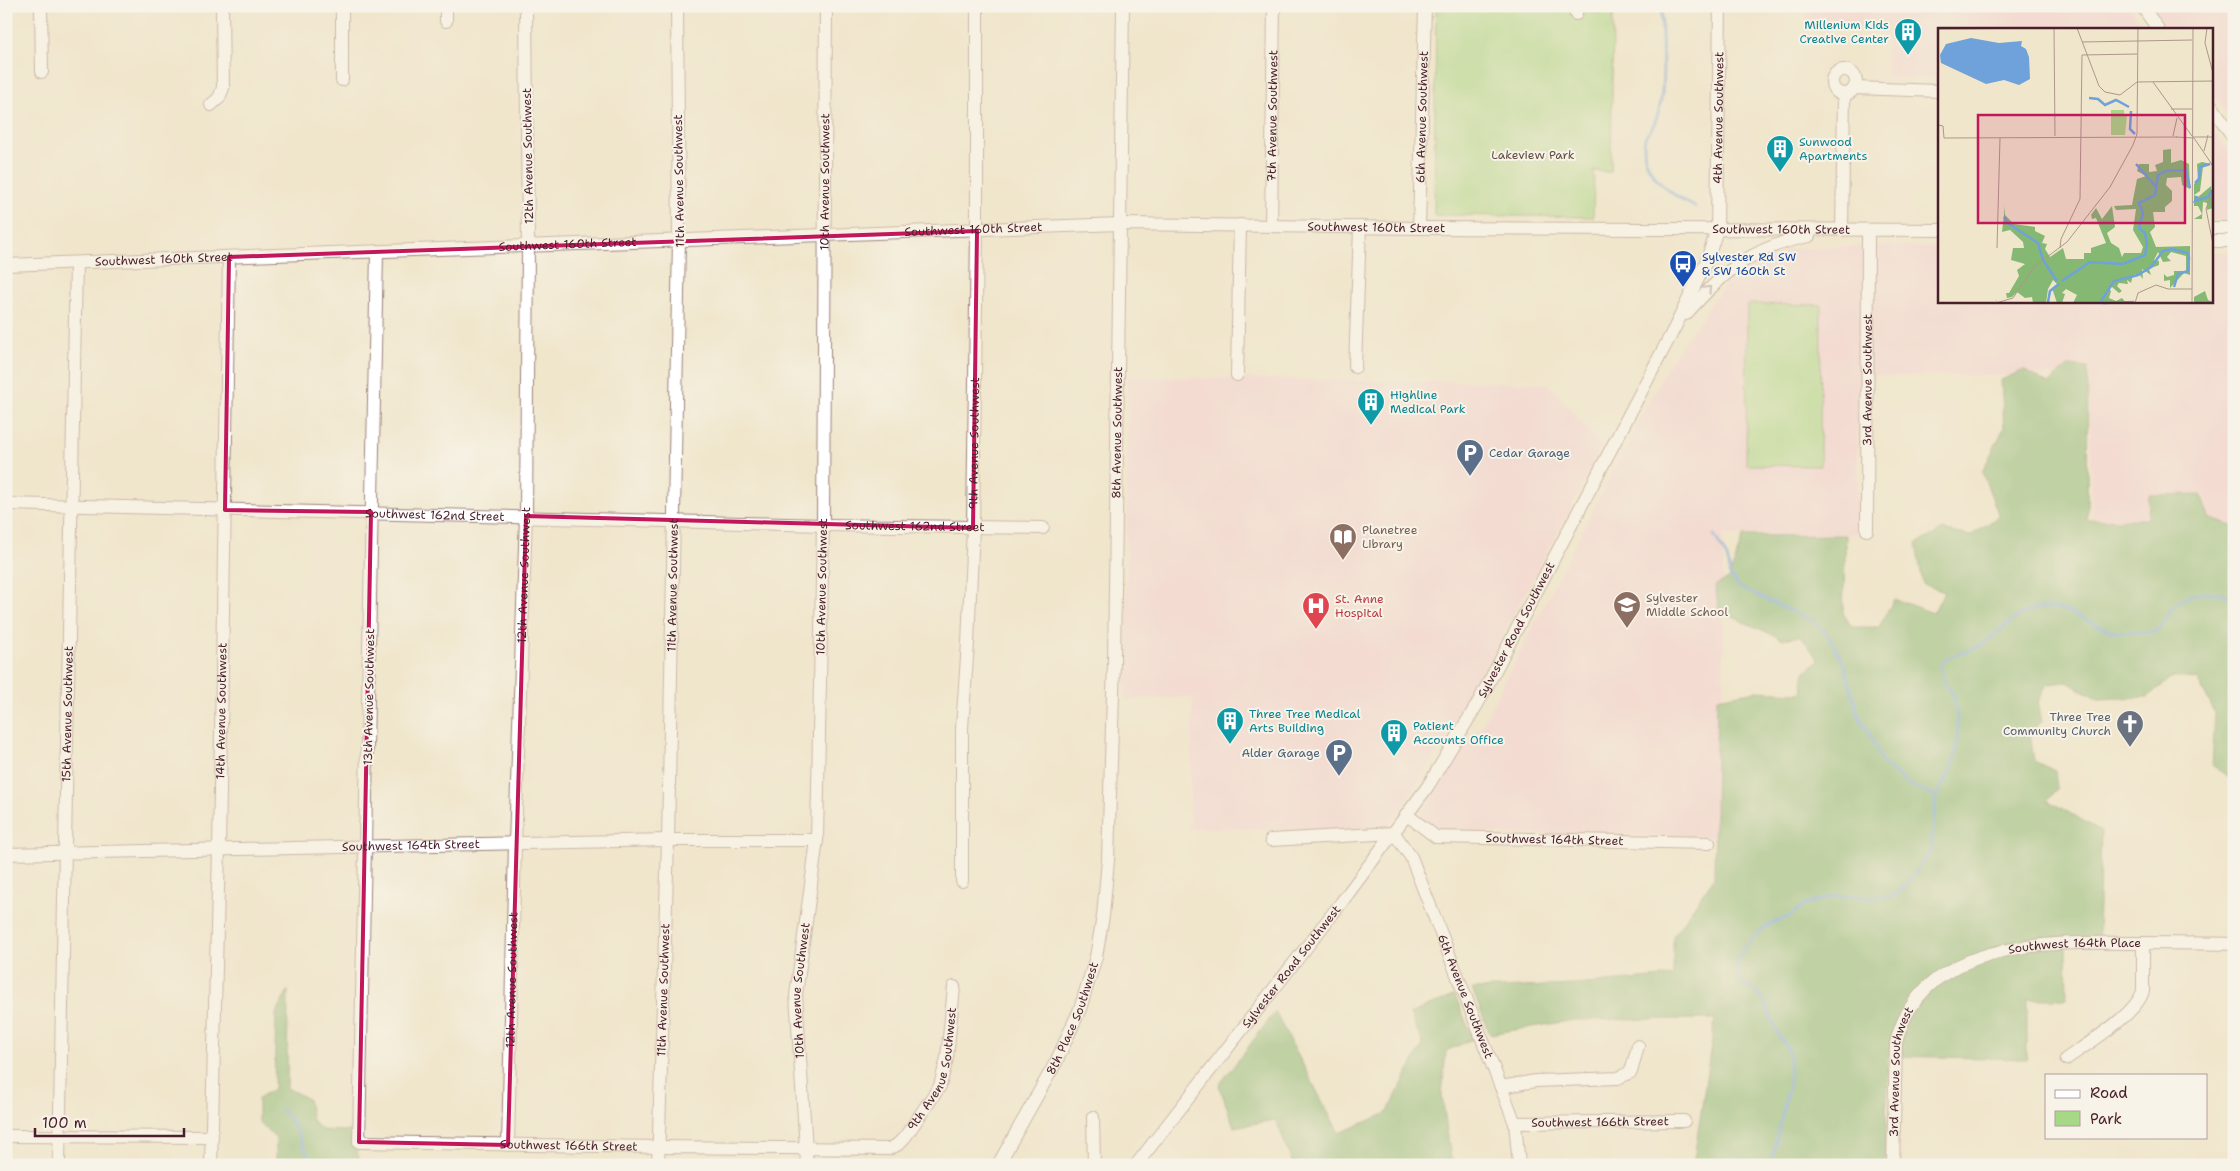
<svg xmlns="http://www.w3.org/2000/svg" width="2240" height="1171" font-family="'Shantell Sans',sans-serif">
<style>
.built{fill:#f6cfd8}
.green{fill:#a7d886;stroke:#787c58}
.forest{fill:#85b873;stroke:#686c4f}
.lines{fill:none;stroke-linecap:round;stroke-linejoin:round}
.stream{stroke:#6fa2db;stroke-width:3}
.minor-casing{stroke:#9d827c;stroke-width:14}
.minor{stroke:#fff;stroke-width:12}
.oneway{stroke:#ae9aa0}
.marked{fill:none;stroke:#c2185b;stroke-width:4;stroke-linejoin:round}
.labels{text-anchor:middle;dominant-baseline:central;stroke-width:4;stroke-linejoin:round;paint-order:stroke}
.culture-label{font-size:12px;fill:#0d838f;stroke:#f7f3e8;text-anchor:start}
.street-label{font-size:12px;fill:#4a1f2b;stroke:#f7f3e8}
.park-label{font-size:12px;fill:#614d42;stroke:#f7f3e8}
.transit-label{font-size:12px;fill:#164399;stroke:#f7f3e8;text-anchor:start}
.service-label{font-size:12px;fill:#4e5e75;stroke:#f7f3e8;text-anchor:start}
.education-label{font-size:12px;fill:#785e54;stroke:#f7f3e8;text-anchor:start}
.health-label{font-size:12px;fill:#be3a42;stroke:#f7f3e8;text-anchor:start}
.worship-label{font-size:12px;fill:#5b616d;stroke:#f7f3e8;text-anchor:end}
.inset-river{fill:none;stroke:#6fa2db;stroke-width:2.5}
.inset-road{fill:none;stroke:#ae968c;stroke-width:1}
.view{fill:#c2185b;fill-opacity:0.15;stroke:#c2185b;stroke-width:2.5}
.inset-edge{fill:none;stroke:#4a1f2b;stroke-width:2.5}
</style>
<rect width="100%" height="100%" fill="#f7f3e8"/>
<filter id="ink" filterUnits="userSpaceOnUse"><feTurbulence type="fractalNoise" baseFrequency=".02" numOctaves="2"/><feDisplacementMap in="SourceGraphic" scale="10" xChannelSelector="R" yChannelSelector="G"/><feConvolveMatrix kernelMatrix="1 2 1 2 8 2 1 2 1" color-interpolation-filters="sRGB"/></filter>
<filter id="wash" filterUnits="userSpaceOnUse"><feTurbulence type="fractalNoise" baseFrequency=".0096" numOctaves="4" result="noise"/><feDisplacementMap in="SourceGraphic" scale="20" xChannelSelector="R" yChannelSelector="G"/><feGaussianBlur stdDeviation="1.12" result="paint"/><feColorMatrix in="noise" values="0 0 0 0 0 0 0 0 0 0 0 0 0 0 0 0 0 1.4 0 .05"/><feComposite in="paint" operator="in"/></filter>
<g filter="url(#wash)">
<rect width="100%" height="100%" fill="#f0e6cc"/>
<!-- built -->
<g class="built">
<path d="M1806 6H2131L2144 29H1939V78H1886V30L1806 29Z"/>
<path d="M2149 6H2234V124L2211 92V29H2166Z"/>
<path d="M2211 127 2234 159V220H2211Z"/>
<path d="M1858 246 1939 247V301H2211V252H2234V535L2092 534 2089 375 1858 376V534L1723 535 1724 837 1508 834 1442 830 1419 817 1483 723 1668 365 1727 281 1788 249Z"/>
<path d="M1128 377 1547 383 1603 447 1458 720 1387 831 1189 828 1193 697 1125 700Z"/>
</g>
<!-- green -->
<g class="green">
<path d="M1436 6H1575V12L1613 13 1611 172 1594 171 1593 217 1434 215Z"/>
<path d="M1747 304 1821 305 1820 466 1746 465Z"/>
</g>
<!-- forest -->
<g class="forest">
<path d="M2068 366 2088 368 2087 520 2148 519 2149 495 2201 494 2209 518 2234 527V780L2212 766 2215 713 2197 679 2173 677 2147 697 2099 699 2067 682 2047 684 2038 702 2042 721 2030 732 2034 761 2055 771 2057 789 2047 800 2101 831 2098 938 2066 939 2067 999H2027V1059L1888 1056 1885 1165H1693L1715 1019 1575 1020 1490 1034 1472 989 1574 985 1673 976V936L1714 878 1717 698 1756 691 1802 693 1805 671 1819 661 1801 636 1782 639 1719 611 1715 585 1729 579 1743 536 1846 535 1843 613 1852 627H1879L1894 599 1933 613 1944 592 1923 584 1916 544 1942 530 1970 536 1999 516 1982 472 2004 428 2001 380 2024 370 2048 384Z"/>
<path d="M288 990 287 1088 308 1099 312 1120 322 1130 351 1131 360 1161 369 1165H276V1139L258 1121V1098L274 1089 276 1014Z"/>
<path d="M1455 995 1473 1039 1446 1051 1442 1095 1451 1159 1465 1165H1293L1276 1120 1234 1127 1219 1085 1275 1012 1339 1133 1387 1113 1423 1044 1410 1014Z"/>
</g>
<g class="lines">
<!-- stream -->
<g class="stream">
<path d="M1662 6C1659 44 1673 108 1645 137 1638 171 1669 194 1695 207"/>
<path d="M1714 535C1720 545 1732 562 1729 574L1740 588 1814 621 1828 635 1845 666 1857 711 1862 723 1869 732 1882 763 1908 784 1936 797"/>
<path d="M281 1109C299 1126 300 1145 314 1165"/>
<path d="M1768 1165 1772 1159 1788 1089 1790 1070 1788 1050 1777 1032 1764 1000 1758 993 1750 989 1741 980 1737 969 1738 959 1746 946 1760 931 1772 923 1788 917 1804 905 1836 896 1887 897 1895 895 1906 886 1931 850 1936 797 1951 770 1957 748 1958 724 1954 695 1944 682 1940 665C1951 652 1967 654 1981 645 1995 636 2008 622 2024 613 2053 598 2081 618 2106 629 2116 634 2127 632 2137 632 2141 632 2147 633 2152 632 2164 629 2164 618 2171 610 2187 590 2211 590 2234 596"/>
</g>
</g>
</g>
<g filter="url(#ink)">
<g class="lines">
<defs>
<g id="minor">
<path d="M41 6 42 72"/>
<path d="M342 6V80"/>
<path d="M446 6V21"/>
<path d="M2142 6 2158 29"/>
<path d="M1576 14V6"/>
<circle cx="1844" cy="82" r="12"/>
<path d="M1854 88 1939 91"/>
<path d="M211 105 219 98 223 88 222 6"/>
<path d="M2211 105 2234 138"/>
<path id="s1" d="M1271 226 1274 6"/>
<path id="s2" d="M1419 228 1425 6"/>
<path d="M2211 228H2234"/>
<path d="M1842 230 1844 94"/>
<path d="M2211 241H2234"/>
<path id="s3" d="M377 252 359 1142 659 1147 889 1149 897 1145 905 1137 940 1086 947 1058 954 987"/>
<path id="s4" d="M6 265 1121 224 1419 228 1939 230"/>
<path d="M1686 314C1723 272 1752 247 1809 236"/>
<path d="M1355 367 1360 227"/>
<path d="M1237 375 1240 225"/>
<path id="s5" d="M6 504 823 525 1043 528"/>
<path id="s6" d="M1867 530 1868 230"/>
<path id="s7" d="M1407 815 1436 837 1709 843"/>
<path id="s8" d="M1394 833 1411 857 1515 1123 1519 1165"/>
<path d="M1271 840 1394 833"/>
<path id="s9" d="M6 854 668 840H817"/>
<path id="s10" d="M962 881V728L968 643 973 528 977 231V6"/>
<path d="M2066 1059C2087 1044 2136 1015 2143 991V943"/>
<path d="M1501 1087 1535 1081 1618 1078 1631 1072 1638 1046"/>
<path d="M1093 1117 1094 1165"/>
<path id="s11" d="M1515 1123 1684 1121"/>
<path d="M6 1136 212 1137"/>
<path id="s12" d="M508 1145 515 844 526 516 528 246 526 6"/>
<path id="s13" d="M59 1165 76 263"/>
<path id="s14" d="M211 1165 219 849 229 257"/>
<path id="s15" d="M658 1165 668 840 679 240 677 6"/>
<path id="s16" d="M807 1165 796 995 817 840 823 525 826 6"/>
<path id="s17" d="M998 1165 1056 1062 1080 1009 1096 957 1103 916 1108 860 1114 661 1123 6"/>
<path id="s18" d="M1136 1165 1341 903 1428 786 1478 703 1676 325 1707 260 1717 230 1720 6"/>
<path id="s19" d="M1893 1165 1896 1043C1920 941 2043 942 2127 943 2162 943 2198 943 2234 944"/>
</g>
</defs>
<!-- minor casing -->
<use href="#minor" class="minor-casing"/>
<!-- minor -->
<use href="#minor" class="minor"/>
</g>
<!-- one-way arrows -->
<defs><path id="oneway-chevron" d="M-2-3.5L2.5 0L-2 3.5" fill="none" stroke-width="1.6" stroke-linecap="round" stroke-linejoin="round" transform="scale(1.25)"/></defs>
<use class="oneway" href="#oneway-chevron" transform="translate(1708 289) rotate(-47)"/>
</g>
<!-- marked area -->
<path d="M0 0H2240V1171H0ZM977 231 973 528 526 516 508 1145 359 1142 371 512 225 510 229 257Z" fill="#f0e6cc" fill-opacity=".55" fill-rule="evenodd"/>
<path class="marked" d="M977 231 973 528 526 516 508 1145 359 1142 371 512 225 510 229 257Z"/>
<!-- icons -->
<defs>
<symbol id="building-pin" viewBox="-11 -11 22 30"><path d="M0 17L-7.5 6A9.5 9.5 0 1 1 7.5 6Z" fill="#0f9aa8" stroke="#f7f3e8"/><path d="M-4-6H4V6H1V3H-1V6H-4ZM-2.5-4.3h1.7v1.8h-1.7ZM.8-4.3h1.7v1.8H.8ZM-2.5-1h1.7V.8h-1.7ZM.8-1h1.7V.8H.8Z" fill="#fff"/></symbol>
<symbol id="bus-pin" viewBox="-11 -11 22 30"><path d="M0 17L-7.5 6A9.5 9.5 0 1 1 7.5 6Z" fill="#1a4fb4" stroke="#f7f3e8"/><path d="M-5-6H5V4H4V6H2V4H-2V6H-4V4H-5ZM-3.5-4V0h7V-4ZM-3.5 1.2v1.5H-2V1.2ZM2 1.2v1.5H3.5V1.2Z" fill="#fff"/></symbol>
<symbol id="parking-pin" viewBox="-11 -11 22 30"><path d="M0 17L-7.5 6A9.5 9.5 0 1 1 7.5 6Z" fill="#5c6f8a" stroke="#f7f3e8"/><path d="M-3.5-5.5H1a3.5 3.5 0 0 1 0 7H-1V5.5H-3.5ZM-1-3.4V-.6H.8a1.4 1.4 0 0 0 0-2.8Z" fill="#fff"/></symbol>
<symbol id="library-pin" viewBox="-11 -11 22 30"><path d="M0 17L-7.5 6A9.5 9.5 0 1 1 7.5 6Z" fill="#8d6e63" stroke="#f7f3e8"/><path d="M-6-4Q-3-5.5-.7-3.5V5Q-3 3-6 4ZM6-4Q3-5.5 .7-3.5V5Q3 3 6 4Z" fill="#fff"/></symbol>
<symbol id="school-pin" viewBox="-11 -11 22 30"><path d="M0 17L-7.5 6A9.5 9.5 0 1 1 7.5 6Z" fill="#8d6e63" stroke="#f7f3e8"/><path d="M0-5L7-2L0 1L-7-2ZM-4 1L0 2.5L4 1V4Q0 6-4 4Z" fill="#fff"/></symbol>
<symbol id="hospital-pin" viewBox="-11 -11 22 30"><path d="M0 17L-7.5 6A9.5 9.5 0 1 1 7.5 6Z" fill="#e0444e" stroke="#f7f3e8"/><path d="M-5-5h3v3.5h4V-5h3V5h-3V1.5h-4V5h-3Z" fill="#fff"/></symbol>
<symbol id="church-pin" viewBox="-11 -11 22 30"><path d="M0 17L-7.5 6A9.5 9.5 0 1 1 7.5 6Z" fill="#6b7280" stroke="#f7f3e8"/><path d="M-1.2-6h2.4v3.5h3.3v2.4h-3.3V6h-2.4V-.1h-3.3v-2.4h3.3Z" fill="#fff"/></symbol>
</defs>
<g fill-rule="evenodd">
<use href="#building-pin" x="1892" y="16" width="32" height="43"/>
<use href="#building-pin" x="1764" y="133" width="32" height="43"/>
<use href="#bus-pin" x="1667" y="248" width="32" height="43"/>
<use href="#building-pin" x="1355" y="386" width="32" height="43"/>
<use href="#parking-pin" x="1454" y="437" width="32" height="43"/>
<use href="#library-pin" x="1327" y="521" width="32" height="43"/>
<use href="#school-pin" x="1611" y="589" width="32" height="43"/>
<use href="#hospital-pin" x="1300" y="590" width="32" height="43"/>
<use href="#building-pin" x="1214" y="705" width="32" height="43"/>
<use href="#church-pin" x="2114" y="708" width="32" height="43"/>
<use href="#building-pin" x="1378" y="717" width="32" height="43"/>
<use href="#parking-pin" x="1323" y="737" width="32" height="43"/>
</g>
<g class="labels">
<!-- culture labels -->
<g class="culture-label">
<text x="1889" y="25" text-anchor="end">Millenium Kids<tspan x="1889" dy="14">Creative Center</tspan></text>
<text x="1799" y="142">Sunwood<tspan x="1799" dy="14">Apartments</tspan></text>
<text x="1390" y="395">Highline<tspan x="1390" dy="14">Medical Park</tspan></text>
<text x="1249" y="714">Three Tree Medical<tspan x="1249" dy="14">Arts Building</tspan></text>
<text x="1413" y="726">Patient<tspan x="1413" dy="14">Accounts Office</tspan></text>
</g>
<!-- street labels -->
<g class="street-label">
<text stroke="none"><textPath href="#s1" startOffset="110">7th Avenue Southwest</textPath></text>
<text stroke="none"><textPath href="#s2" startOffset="111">6th Avenue Southwest</textPath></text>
<text stroke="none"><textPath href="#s18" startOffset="1218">4th Avenue Southwest</textPath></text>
<text transform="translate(528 156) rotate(-91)">12th Avenue Southwest</text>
<text transform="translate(679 181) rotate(-91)">11th Avenue Southwest</text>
<text stroke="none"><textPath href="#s16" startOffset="985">10th Avenue Southwest</textPath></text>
<text stroke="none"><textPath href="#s4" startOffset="1371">Southwest 160th Street</textPath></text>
<text stroke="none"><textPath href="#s4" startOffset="968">Southwest 160th Street</textPath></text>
<text stroke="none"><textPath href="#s4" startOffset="1776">Southwest 160th Street</textPath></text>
<text stroke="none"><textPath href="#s4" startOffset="562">Southwest 160th Street</textPath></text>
<text stroke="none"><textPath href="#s4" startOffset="158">Southwest 160th Street</textPath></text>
<text stroke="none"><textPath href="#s6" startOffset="150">3rd Avenue Southwest</textPath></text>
<text stroke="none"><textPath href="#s17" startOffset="756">8th Avenue Southwest</textPath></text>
<text stroke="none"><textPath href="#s10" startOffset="438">9th Avenue Southwest</textPath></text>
<text stroke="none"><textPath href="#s5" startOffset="429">Southwest 162nd Street</textPath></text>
<text stroke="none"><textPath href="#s5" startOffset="909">Southwest 162nd Street</textPath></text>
<text stroke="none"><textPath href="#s12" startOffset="570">12th Avenue Southwest</textPath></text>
<text stroke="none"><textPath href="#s15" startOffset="580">11th Avenue Southwest</textPath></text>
<text stroke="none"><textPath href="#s16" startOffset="580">10th Avenue Southwest</textPath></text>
<text stroke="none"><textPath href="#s18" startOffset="658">Sylvester Road Southwest</textPath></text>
<text transform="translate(369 697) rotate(-89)">13th Avenue Southwest</text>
<text stroke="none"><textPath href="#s14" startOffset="454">14th Avenue Southwest</textPath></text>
<text stroke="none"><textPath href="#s13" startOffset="451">15th Avenue Southwest</textPath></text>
<text stroke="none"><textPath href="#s7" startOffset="155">Southwest 164th Street</textPath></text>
<text stroke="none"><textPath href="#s9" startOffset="405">Southwest 164th Street</textPath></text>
<text stroke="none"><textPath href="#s19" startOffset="344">Southwest 164th Place</textPath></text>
<text stroke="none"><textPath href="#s18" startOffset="252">Sylvester Road Southwest</textPath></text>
<text stroke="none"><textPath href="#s12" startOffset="165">12th Avenue Southwest</textPath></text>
<text stroke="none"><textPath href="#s15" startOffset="175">11th Avenue Southwest</textPath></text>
<text stroke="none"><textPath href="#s16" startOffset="175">10th Avenue Southwest</textPath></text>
<text stroke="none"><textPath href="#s8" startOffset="179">6th Avenue Southwest</textPath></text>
<text stroke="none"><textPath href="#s17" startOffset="165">8th Place Southwest</textPath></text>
<text stroke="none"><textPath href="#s3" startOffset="1516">9th Avenue Southwest</textPath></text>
<text stroke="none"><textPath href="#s19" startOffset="94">3rd Avenue Southwest</textPath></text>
<text stroke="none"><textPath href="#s11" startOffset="85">Southwest 166th Street</textPath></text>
<text stroke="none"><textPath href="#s3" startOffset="1100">Southwest 166th Street</textPath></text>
</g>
<!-- park labels -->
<g class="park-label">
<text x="1533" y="155">Lakeview Park</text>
</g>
<!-- transit labels -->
<g class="transit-label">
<text x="1702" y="257">Sylvester Rd SW<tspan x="1702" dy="14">&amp; SW 160th St</tspan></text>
</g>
<!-- service labels -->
<g class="service-label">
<text x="1489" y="453">Cedar Garage</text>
<text x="1320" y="753" text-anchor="end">Alder Garage</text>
</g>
<!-- education labels -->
<g class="education-label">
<text x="1362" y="530">Planetree<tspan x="1362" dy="14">Library</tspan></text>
<text x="1646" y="598">Sylvester<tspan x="1646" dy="14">Middle School</tspan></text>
</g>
<!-- health labels -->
<g class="health-label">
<text x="1335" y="599">St. Anne<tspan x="1335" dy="14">Hospital</tspan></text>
</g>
<!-- worship labels -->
<g class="worship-label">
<text x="2111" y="717">Three Tree<tspan x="2111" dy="14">Community Church</tspan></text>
</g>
</g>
<!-- overview -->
<g transform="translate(1938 28)">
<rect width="275" height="275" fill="#f0e6cc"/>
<path d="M173 82H186V88H189L187 107H173Z" fill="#a7d886"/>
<path d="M233 121V135L243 132 251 136 252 161 244 157 243 149 229 150 228 157 234 163V173L227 179V184H215L217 199 212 204 218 219 252 218V247L246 245 232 260V252L226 253V246L229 249 236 247V243H248V228L233 224 229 229 233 233 225 234 220 224 216 232 221 233V237L211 241 213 247 204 241 205 251 201 246 195 247 193 255 189 252 190 256 181 255 179 258 184 263 181 265 174 259 170 260 173 263 171 270 178 273 184 270 188 275H135L139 267 128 261 124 265 127 266 124 275H119L114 260 119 256 115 252 110 261 108 275H95L94 269 87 270 79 264 74 269 55 273 69 270 68 265H71L81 248 79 242 87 236 73 232 75 220H86L85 214 72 202 64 204 67 178V187L76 196 97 199V203L107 208 104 215 109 216 107 221 112 229 125 220 128 231H146V225H153V220L168 215 158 190 154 191 153 187 158 180 164 191 174 178 177 199 169 205 173 215 181 220 184 229 186 225H203L205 219 195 202 198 181 178 182 176 178 194 177 199 151 208 148 199 143 201 136H211V144L219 143 217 137 225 134V122ZM264 134 273 136 265 139 262 163 256 167 260 169 273 158 275 180 269 182V175L265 174 264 191H256L264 186 260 178H256V156L260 153 259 136ZM267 263 270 272 275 274 256 275V269Z" fill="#85b873"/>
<path d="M33 10 61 15 84 13 83 18 88 21 91 29 92 51 81 57 66 52 48 56 3 35 2 27 8 16Z" fill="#6fa2db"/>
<path class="inset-river" d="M151 70 160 71 167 77 178 72 191 79M193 83 192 101 197 106M198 136 219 160M257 155 261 151 262 139 272 136M259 168 257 173 270 169 274 162M66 189 71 196 100 215 105 232 119 253M124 253 152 234 185 236 207 227 209 216 207 205 201 200 205 185 201 175 217 167 220 147 228 143 248 142 252 160M110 274 112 263 121 256M162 275 176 253 200 247 213 239 225 223 234 221 250 225 251 230 250 243 240 246 236 259M165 275 196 274"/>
<path class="inset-road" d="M116 0 117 108M139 0 161 58 167 64 182 67 199 54 275 53M269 0 267 15 275 45M0 1 123 0M144 14 254 12M215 54 254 108M233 81H254M0 97 5 98 6 110 239 109M235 108 239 90M238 109 256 110 275 138M254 109H275M266 123 270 107M275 161 268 181 275 216M59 220 62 110M122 220 123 211 142 171 144 27 199 26M58 275 75 270 97 238 129 214 172 159 195 117 199 106 200 0M197 275 200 265 218 257 230 261H254M254 275 255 0"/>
<path class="view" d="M40 87H247V195H40Z"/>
<rect width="275" height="275" class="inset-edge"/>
</g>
<!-- margin -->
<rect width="2240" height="1171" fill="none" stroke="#f7f3e8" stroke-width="25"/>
<!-- legend -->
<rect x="2045" y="1074" width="162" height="65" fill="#f7f3e8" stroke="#b29e9c"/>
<rect x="2055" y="1090" width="25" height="8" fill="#ffffff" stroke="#b29e9c"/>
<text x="2090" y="1098" font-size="15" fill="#4a1f2b">Road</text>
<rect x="2055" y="1111" width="25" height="15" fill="#a7d886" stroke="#b29e9c"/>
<text x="2090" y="1124" font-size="15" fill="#4a1f2b">Park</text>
<!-- scale -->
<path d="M35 1128v8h149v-8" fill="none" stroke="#4a1f2b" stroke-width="2.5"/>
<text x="42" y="1128" font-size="15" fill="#4a1f2b" stroke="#f7f3e8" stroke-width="4" paint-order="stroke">100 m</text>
</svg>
